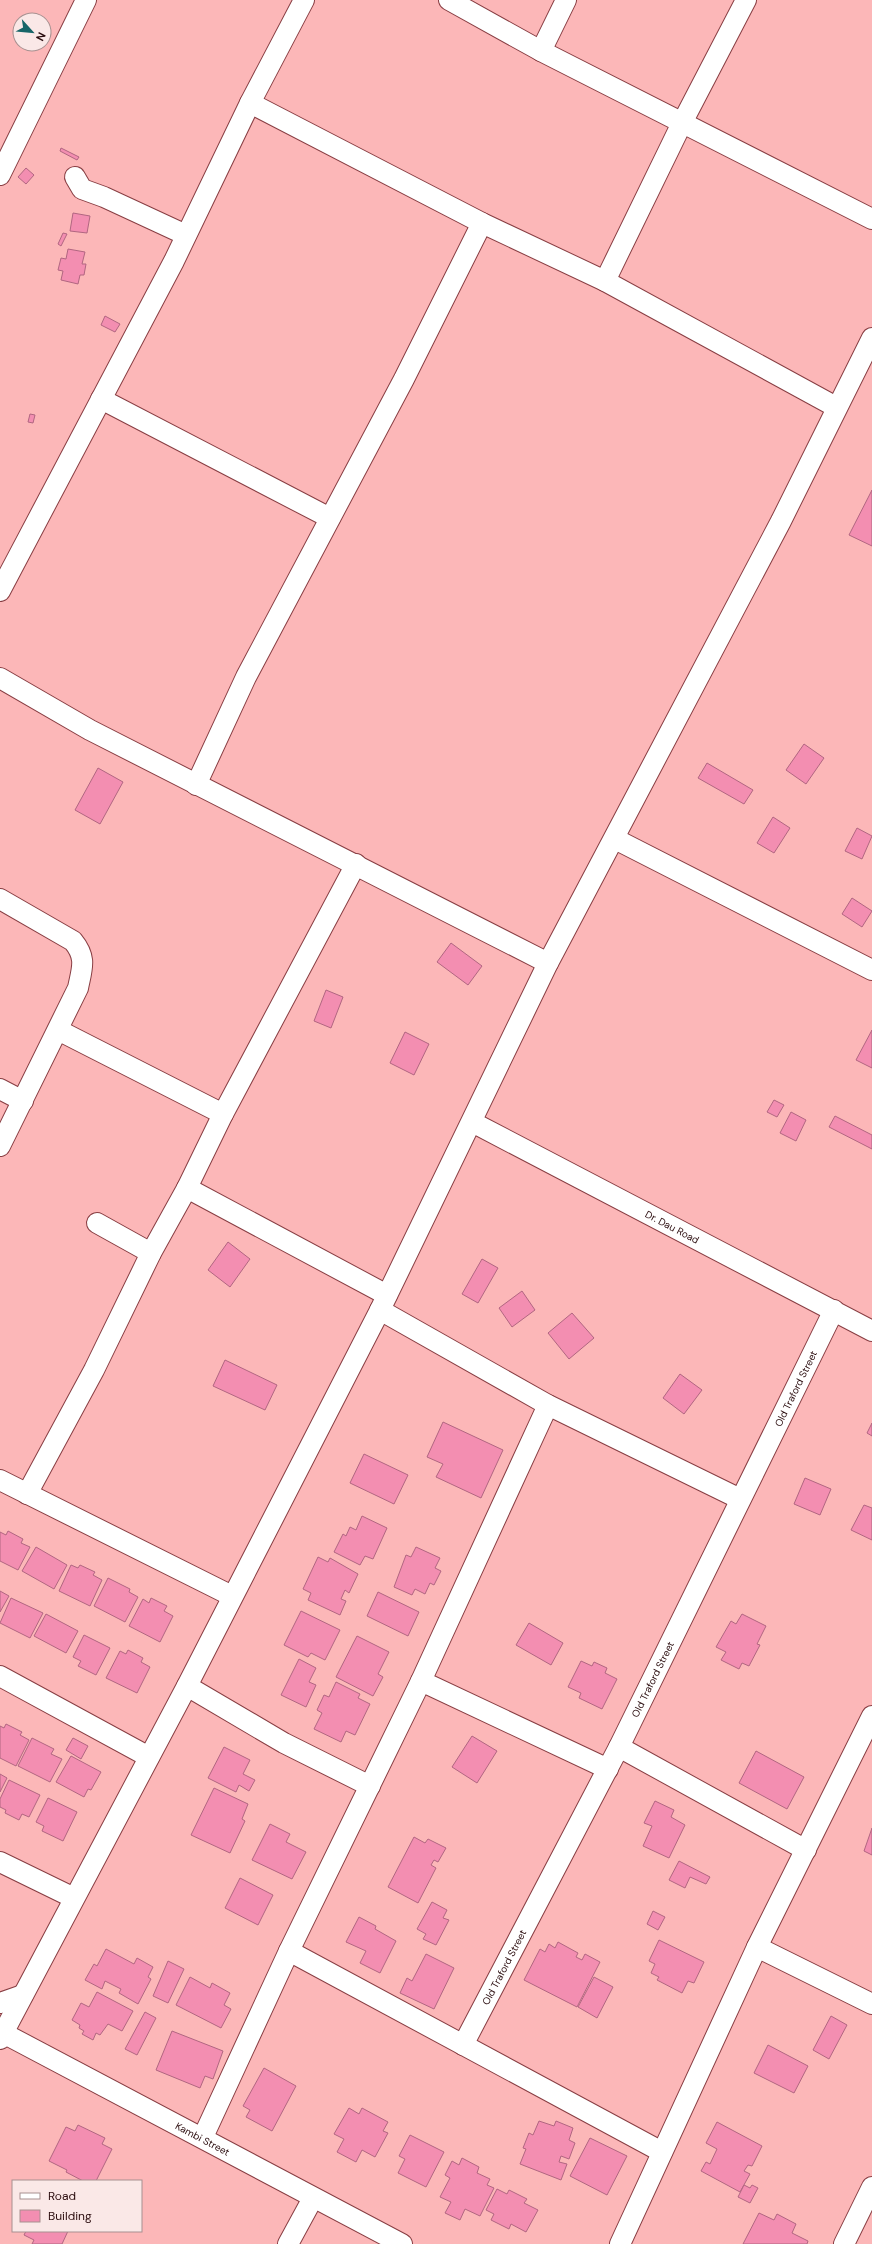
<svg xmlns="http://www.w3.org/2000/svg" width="872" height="2244" font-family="'DM Sans',sans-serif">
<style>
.building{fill:#f38eb1;stroke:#b16681}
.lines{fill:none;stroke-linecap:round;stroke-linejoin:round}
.street-casing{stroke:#883e43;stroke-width:22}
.street{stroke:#fff;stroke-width:20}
.labels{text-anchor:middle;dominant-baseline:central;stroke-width:3;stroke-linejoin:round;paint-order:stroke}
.street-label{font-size:10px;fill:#2a0c0e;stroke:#fae8e7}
</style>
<rect width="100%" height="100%" fill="#fcb7b8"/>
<!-- building -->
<g class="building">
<path d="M61 148 79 157 77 160 60 151Z"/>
<path d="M26 168 34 175 26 184 18 177Z"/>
<path d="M73 213 90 216 87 233 70 231Z"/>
<path d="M63 233 67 234 61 246 58 244Z"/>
<path d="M68 249 85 252 82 264H86L84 275H80L78 284 61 280 63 271 58 270 61 258 66 259Z"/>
<path d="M105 316 120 324 115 332 101 325Z"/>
<path d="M30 414 35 415 33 423 28 422Z"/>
<path d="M872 490V546L849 535Z"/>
<path d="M804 744 824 758 806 784 786 770Z"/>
<path d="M707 763 753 790 744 804 698 778Z"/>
<path d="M98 768 123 782 100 824 75 810Z"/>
<path d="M773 817 790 828 774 853 757 843Z"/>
<path d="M857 828 872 836 862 859 845 851Z"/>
<path d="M852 898 872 911 862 927 842 914Z"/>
<path d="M451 943 482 966 468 985 437 962Z"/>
<path d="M326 990 343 997 331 1028 314 1021Z"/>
<path d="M872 1030V1068L856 1060Z"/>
<path d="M405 1032 429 1044 414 1075 390 1063Z"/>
<path d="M774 1100 784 1105 777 1117 767 1112Z"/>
<path d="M791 1112 806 1120 796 1141 780 1133Z"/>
<path d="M835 1116 872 1135V1149L829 1127Z"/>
<path d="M228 1242 250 1259 230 1287 208 1270Z"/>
<path d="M482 1259 498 1268 478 1303 462 1294Z"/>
<path d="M522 1291 535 1310 512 1327 499 1308Z"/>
<path d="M572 1313 594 1338 569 1359 548 1333Z"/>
<path d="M225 1360 277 1385 265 1410 213 1386Z"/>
<path d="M680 1374 702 1390 684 1414 663 1398Z"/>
<path d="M443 1422 503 1450 481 1498 436 1477 443 1464 427 1457Z"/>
<path d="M872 1423V1436L867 1433Z"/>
<path d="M364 1454 408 1475 394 1504 350 1483Z"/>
<path d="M805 1478 831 1489 820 1515 794 1504Z"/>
<path d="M864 1505 872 1508V1540L851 1530Z"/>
<path d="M362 1516 387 1528 373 1559 365 1556 360 1565 334 1552 343 1534 346 1536 350 1527 356 1530Z"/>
<path d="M8 1531 23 1539 21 1543 30 1547 18 1570 0 1561V1532L6 1535Z"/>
<path d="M36 1547 67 1565 54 1589 22 1571Z"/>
<path d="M416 1547 440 1558 435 1568 441 1571 434 1585 430 1583 425 1594 415 1589 412 1595 394 1587 406 1555 411 1557Z"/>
<path d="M318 1557 328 1562 330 1558 358 1574 349 1593 345 1590 341 1599 346 1601 340 1615 308 1600 311 1593 303 1589Z"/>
<path d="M71 1565 78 1568 80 1565 95 1572 93 1575 102 1580 90 1606 59 1591Z"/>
<path d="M108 1578 130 1589 129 1592 138 1597 125 1622 94 1606Z"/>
<path d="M0 1591 9 1596 0 1612Z"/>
<path d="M378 1592 419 1612 408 1636 367 1616Z"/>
<path d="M11 1598 43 1613 30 1638 0 1623Z"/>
<path d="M151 1598 167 1606 164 1611 173 1616 160 1642 129 1626 143 1599 149 1603Z"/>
<path d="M301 1611 340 1630 325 1660 311 1653 308 1657 284 1645Z"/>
<path d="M46 1614 78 1631 66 1653 34 1636Z"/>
<path d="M742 1614 766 1626 757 1644 760 1645 749 1666 742 1663 739 1669 721 1660 726 1652 716 1647 731 1621 736 1624Z"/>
<path d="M529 1623 563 1643 551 1665 516 1645Z"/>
<path d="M84 1635 110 1648 96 1675 78 1666 81 1661 73 1657Z"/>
<path d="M357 1636 389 1652 378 1674 383 1677 373 1696 336 1677Z"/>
<path d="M128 1650 143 1658 141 1662 150 1667 137 1693 106 1678 120 1651 126 1654Z"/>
<path d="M299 1659 316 1668 309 1682 316 1685 306 1707 281 1695Z"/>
<path d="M581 1661 592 1666 594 1662 607 1668 605 1673 617 1679 602 1709 579 1698 581 1693 568 1687Z"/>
<path d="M336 1682 360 1694 358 1698 370 1704 355 1735 346 1731 341 1742 314 1729 322 1713 317 1710 324 1695 329 1697Z"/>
<path d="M6 1724 22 1732 20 1735 29 1740 16 1766 0 1758V1726L4 1728Z"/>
<path d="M472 1736 497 1751 477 1783 452 1767Z"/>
<path d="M32 1738 54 1749 51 1754 62 1759 50 1782 18 1766Z"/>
<path d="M73 1738 88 1746 81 1759 66 1750Z"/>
<path d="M224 1747 250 1760 243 1774 255 1780 249 1791 239 1785 236 1792 208 1778Z"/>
<path d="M756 1751 804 1777 787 1809 739 1783Z"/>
<path d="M71 1756 101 1772 91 1790 88 1789 84 1797 56 1782Z"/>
<path d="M0 1774 7 1778 0 1792Z"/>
<path d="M9 1780 40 1795 29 1817 22 1814 19 1820 5 1813 6 1810 0 1807V1799Z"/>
<path d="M214 1788 248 1804 242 1819 245 1821 230 1853 191 1835Z"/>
<path d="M48 1798 77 1812 63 1841 42 1831 44 1826 36 1822Z"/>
<path d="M655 1801 674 1810 671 1817 685 1825 669 1858 643 1846 652 1826 644 1823Z"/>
<path d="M270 1824 290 1834 286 1842 306 1852 292 1879 252 1860Z"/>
<path d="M872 1828V1855L864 1851Z"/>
<path d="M414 1837 425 1843 428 1839 446 1848 438 1862 434 1860 431 1865 436 1868 418 1903 388 1887Z"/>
<path d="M679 1861 710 1877 706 1884 690 1877 685 1888 669 1880Z"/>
<path d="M240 1878 273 1895 258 1925 225 1908Z"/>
<path d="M432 1902 447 1910 443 1918 449 1920 436 1945 423 1939 426 1934 417 1929Z"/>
<path d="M653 1911 665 1917 658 1930 647 1924Z"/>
<path d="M359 1917 376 1926 375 1929 396 1941 380 1973 360 1963 366 1951 346 1942Z"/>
<path d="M659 1940 704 1962 694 1983 688 1981 682 1993 657 1980 659 1977 651 1973 655 1964 649 1961Z"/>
<path d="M558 1942 578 1953 576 1957 582 1960 585 1954 600 1962 577 2007 524 1980 540 1949 545 1952 549 1944 555 1948Z"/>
<path d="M106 1949 134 1964 137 1958 153 1967 148 1977 151 1979 138 2004 119 1993 121 1989 105 1981 102 1989 85 1980 94 1964 97 1966Z"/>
<path d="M426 1954 454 1968 434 2009 400 1993 407 1978 412 1981Z"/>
<path d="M168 1961 184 1969 168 2003 153 1996Z"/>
<path d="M190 1977 210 1988 212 1983 230 1993 224 2005 231 2009 221 2028 176 2005Z"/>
<path d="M594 1977 613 1987 597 2018 578 2007Z"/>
<path d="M97 1992 133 2011 122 2031 108 2024 100 2035 96 2033 93 2040 82 2034 84 2031 79 2028 80 2025 72 2020 81 2003 89 2007Z"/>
<path d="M145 2012 156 2018 137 2055 125 2049Z"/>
<path d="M831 2016 847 2025 829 2059 813 2050Z"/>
<path d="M172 2031 223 2051 213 2079 205 2076 200 2088 156 2070Z"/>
<path d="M768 2045 808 2066 794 2093 754 2073Z"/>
<path d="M264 2068 296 2086 272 2131 246 2117 250 2110 243 2106Z"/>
<path d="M349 2108 359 2114 362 2108 388 2122 383 2131 388 2133 375 2157 362 2150 356 2162 337 2152 344 2139 334 2134Z"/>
<path d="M539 2121 554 2126 556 2121 573 2128 569 2140 575 2143 569 2159 561 2156 559 2162 567 2164 561 2180 520 2164 526 2149 523 2148 529 2133 533 2135Z"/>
<path d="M717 2122 762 2146 752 2166 748 2165 744 2171 750 2174 740 2192 701 2171 706 2162 710 2164 717 2149 706 2143Z"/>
<path d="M78 2125 105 2138 102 2144 112 2149 96 2181H83L66 2172 67 2170 49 2161 66 2127 75 2131Z"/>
<path d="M410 2135 444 2152 426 2187 398 2173 405 2159 399 2156Z"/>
<path d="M590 2138 627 2156 607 2195 570 2176Z"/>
<path d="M462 2158 479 2167 477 2173 490 2179 487 2185 494 2188 480 2216 465 2209 460 2220 445 2213 451 2202 440 2197 450 2178 445 2175 452 2161 459 2165Z"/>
<path d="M744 2185 750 2188 752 2185 758 2188 750 2203 738 2197Z"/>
<path d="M497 2189 507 2194 509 2190 527 2199 524 2203 538 2210 526 2232 511 2224 509 2229 491 2220 494 2214 486 2210Z"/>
<path d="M759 2213 774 2220 777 2214 796 2224 792 2233 808 2241 807 2244H743Z"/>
<path d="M26 2231H68L62 2244H32L34 2240 24 2235Z"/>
</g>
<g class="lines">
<defs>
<g id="street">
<path d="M449 0 541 51 872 219"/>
<path d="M541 51 566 0"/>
<path d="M250 103 482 223 605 281 836 407"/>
<path d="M0 175 86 0"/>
<path d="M75 177 82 189 104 197 186 235"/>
<path d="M605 281 682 123 746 0"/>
<path d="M101 399 330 518"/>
<path d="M0 591 174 261 250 103 304 0"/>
<path d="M0 678 90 730 548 963"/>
<path d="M196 785 246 677 404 379 482 223"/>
<path d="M615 839 872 970"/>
<path d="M0 899 73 941C87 958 82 968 78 988L0 1146"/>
<path d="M0 1089 23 1101"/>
<path d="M223 1114 356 864"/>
<path id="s1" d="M472 1122 872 1331"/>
<path d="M187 1188 387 1295"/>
<path d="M97 1223 151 1253"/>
<path d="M380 1310 548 1405 740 1499"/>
<path d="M0 1480 232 1596"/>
<path d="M27 1494 94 1370 151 1253 187 1188 223 1114 58 1030"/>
<path d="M0 1676 149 1757"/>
<path d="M421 1681 608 1769"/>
<path d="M187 1686 284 1743 370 1786"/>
<path d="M619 1747 806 1850"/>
<path d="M0 1862 74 1898"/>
<path d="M757 1947 872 2004"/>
<path d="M289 1951 662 2152"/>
<path d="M0 2003 23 1995"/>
<path id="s2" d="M3 2033 402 2244"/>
<path d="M0 2039 187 1686 380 1310 548 963 781 521 872 338"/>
<path id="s3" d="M463 2045 619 1747 834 1310"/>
<path d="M203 2137 289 1951 421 1681 548 1405"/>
<path d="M288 2244 313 2198"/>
<path d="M620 2244 757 1947 872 1716"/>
<path d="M844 2244 872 2187"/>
</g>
</defs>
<!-- street casing -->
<use href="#street" class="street-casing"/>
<!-- street -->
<use href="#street" class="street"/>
</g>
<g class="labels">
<!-- street labels -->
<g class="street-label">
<text stroke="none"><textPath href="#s1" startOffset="226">Dr. Dau Road</textPath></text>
<text stroke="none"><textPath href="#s3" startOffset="736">Old Traford Street</textPath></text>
<text stroke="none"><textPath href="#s3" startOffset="412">Old Traford Street</textPath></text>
<text stroke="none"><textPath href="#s3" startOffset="88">Old Traford Street</textPath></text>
<text stroke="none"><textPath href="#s2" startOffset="226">Kambi Street</textPath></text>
</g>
</g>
<!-- legend -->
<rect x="12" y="2180" width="130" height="52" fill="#fae8e7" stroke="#a79090"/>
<rect x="20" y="2193" width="20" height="6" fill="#ffffff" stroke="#a79090"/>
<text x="48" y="2200" font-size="12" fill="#2a0c0e">Road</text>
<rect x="20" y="2210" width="20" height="12" fill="#f38eb1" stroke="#a79090"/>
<text x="48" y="2220" font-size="12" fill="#2a0c0e">Building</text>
<!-- north arrow -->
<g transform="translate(32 32) rotate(117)"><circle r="19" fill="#fae8e7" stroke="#a79090"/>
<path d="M0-3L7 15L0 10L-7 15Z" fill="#176568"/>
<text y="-6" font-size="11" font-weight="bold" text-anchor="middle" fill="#2a0c0e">N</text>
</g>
</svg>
